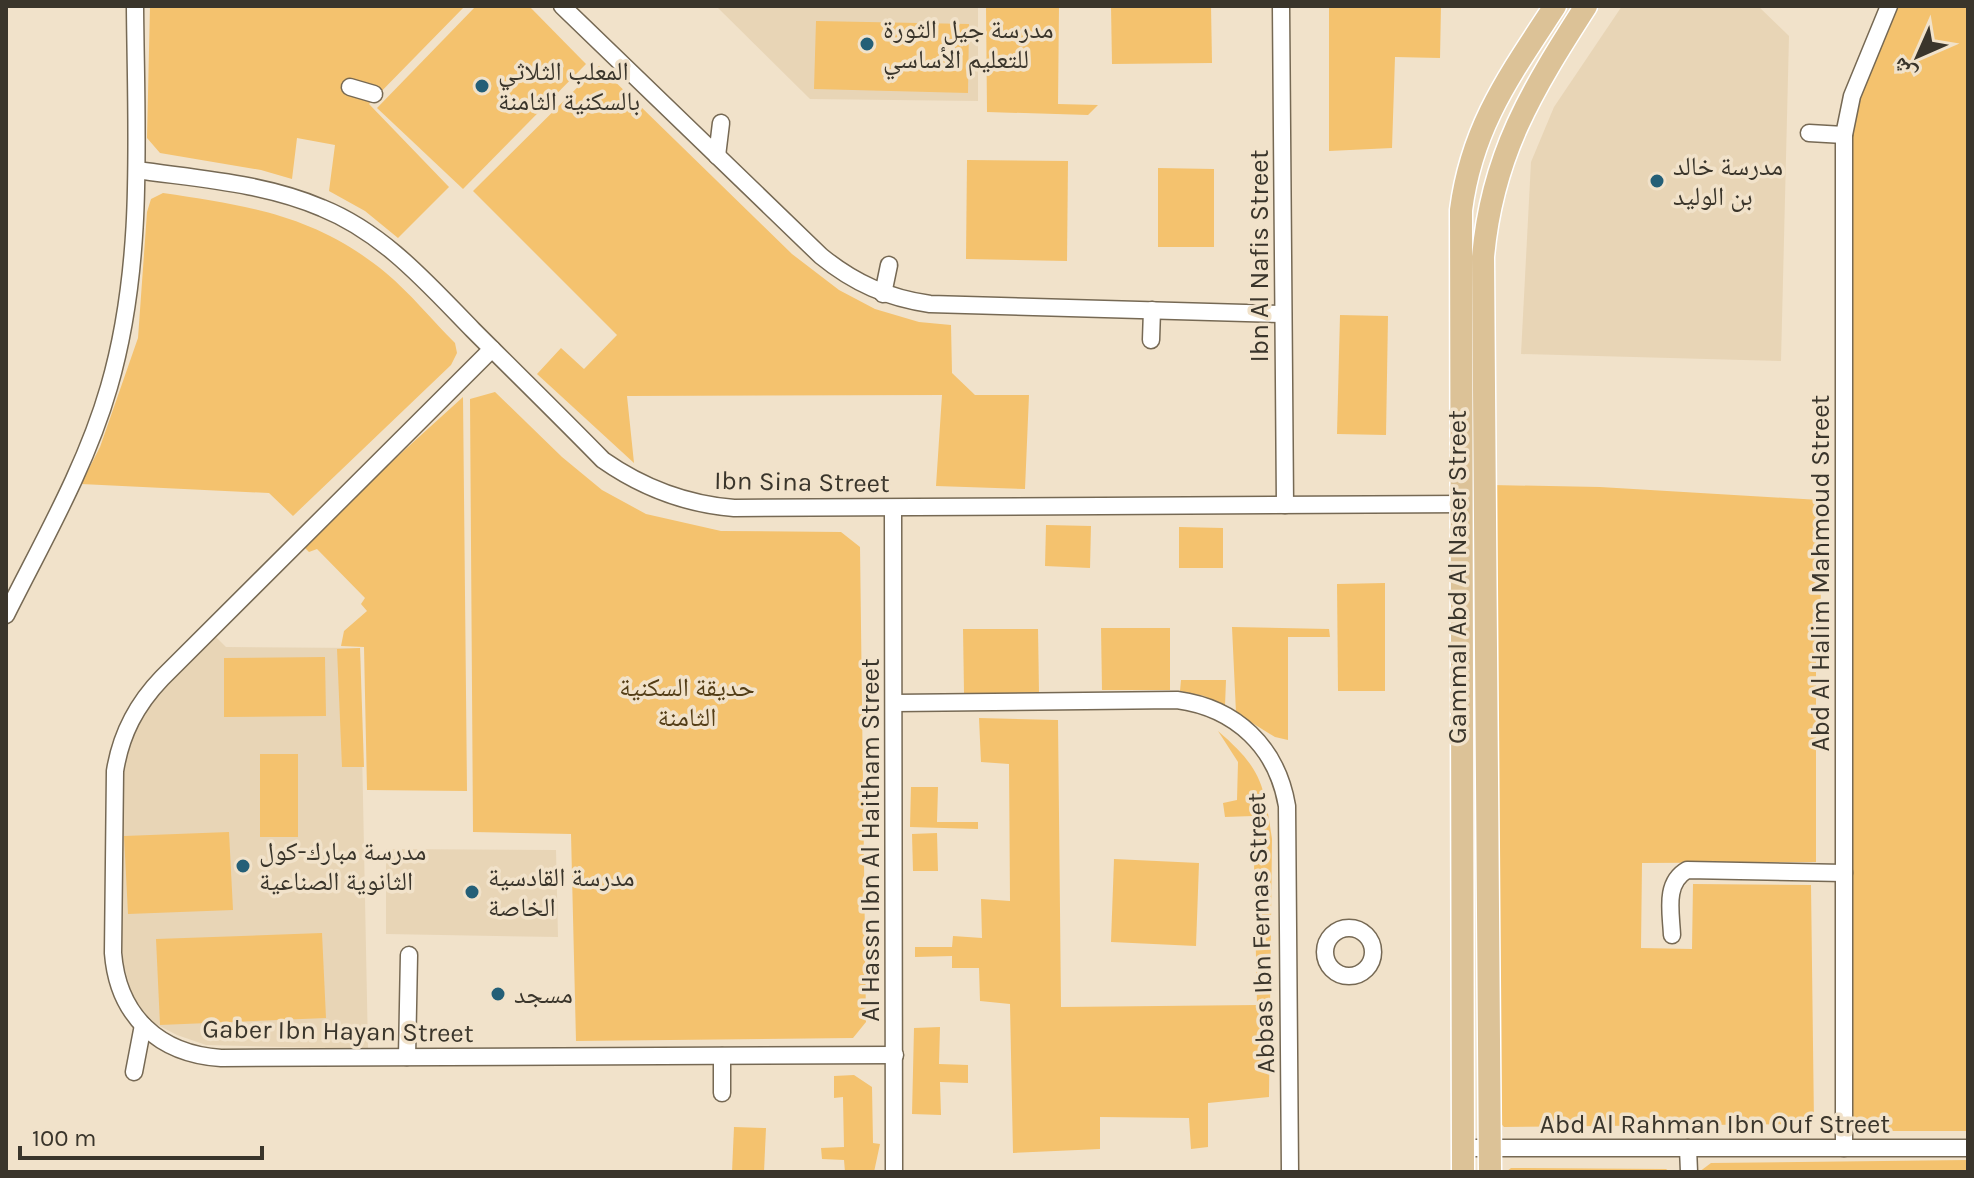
<svg xmlns="http://www.w3.org/2000/svg" width="1974" height="1178" font-family="Karla,'Noto Naskh Arabic',sans-serif">
<style>
.built{fill:#e8d5b6}
.green{fill:#f4c26e}
.lines{fill:none;stroke-linecap:round;stroke-linejoin:round}
.minor-casing{stroke:#766954;stroke-width:19}
.major-casing{stroke:#fff;stroke-width:25}
.minor{stroke:#fff;stroke-width:16}
.major{stroke:#dcc297;stroke-width:22}
.poi-dot{fill:#245f77;stroke:#f1e2ca;stroke-width:3}
.labels{text-anchor:middle;dominant-baseline:central;stroke-width:7;stroke-linejoin:round;paint-order:stroke}
.poi-label{font-size:26px;fill:#3a352b;stroke:#f1e2ca;text-anchor:start}
.street-label{font-size:26px;fill:#3a352b;stroke:#f1e2ca}
.park-label{font-size:26px;fill:#533d16;stroke:#f1e2ca}
</style>
<rect width="100%" height="100%" fill="#f1e2ca"/>
<!-- built -->
<g class="built">
<path d="M716 6H978V101L810 99Z"/>
<path d="M1622 6H1758L1789 36 1781 361 1521 354 1531 162 1554 107Z"/>
<path d="M212 633 226 647 360 648 368 1049 206 1045 177 1035 152 1022 133 998 123 962 116 770 132 714Z"/>
<path d="M386 849 556 850 558 937 386 934Z"/>
</g>
<!-- green -->
<g class="green">
<path d="M150 6H465L369 104 449 187 398 238 365 211 329 191 335 145 297 138 292 179 261 170 160 153 147 138Z"/>
<path d="M476 6H529L586 64 463 189 377 108Z"/>
<path d="M986 6H1059L1058 104 1098 105 1088 115 987 112Z"/>
<path d="M1111 6H1211L1212 63 1112 64Z"/>
<path d="M1329 6H1441L1440 58 1395 57 1392 148 1329 151Z"/>
<path d="M1891 6H1968V1131H1869L1855 1125 1848 1114 1853 184 1849 124Z"/>
<path d="M816 21 969 24 968 93 814 89Z"/>
<path d="M599 66 792 254 839 290 875 309 919 322 951 325 952 373 975 395H1029L1025 489 936 486 942 395 627 396 634 463 537 374 561 348 584 369 617 335 473 191Z"/>
<path d="M967 160 1068 161 1067 261 966 259Z"/>
<path d="M1158 168 1214 169V247H1158Z"/>
<path d="M163 193C249 206 316 215 386 273 410 293 432 320 455 343L457 353 451 365 293 516 269 493 81 484 100 447 138 338 147 212 151 199Z"/>
<path d="M1340 315 1388 316 1386 435 1337 434Z"/>
<path d="M495 392 562 457 602 490 646 514 721 531 841 532 860 547 866 1022 853 1038 576 1041 571 834 473 832 470 399Z"/>
<path d="M463 397 467 791 367 790 364 647 341 646 344 631 367 611 361 604 365 598 317 549 309 552 301 544Z"/>
<path d="M1491 485 1600 487 1820 500 1821 628 1816 629V862L1642 863 1641 948 1692 949 1693 884 1811 885 1814 1124 1504 1127 1497 1119Z"/>
<path d="M1046 525 1091 526 1090 568 1045 566Z"/>
<path d="M1179 527 1223 528V568H1179Z"/>
<path d="M1385 583V691H1338L1337 584Z"/>
<path d="M1232 627 1329 629 1330 637H1288V740L1275 737 1236 713Z"/>
<path d="M1101 628H1170V690H1102Z"/>
<path d="M963 629H1038L1039 693H964Z"/>
<path d="M360 648 364 767H342L337 649Z"/>
<path d="M325 657 326 716 224 717V658Z"/>
<path d="M1181 680H1226L1225 706 1204 696 1180 691Z"/>
<path d="M979 718 1058 720 1061 1007 1257 1005 1253 816 1225 817 1223 803 1237 800 1238 762 1218 731C1261 768 1264 783 1272 839L1269 1097 1208 1103V1147L1191 1149 1189 1118 1100 1117V1149L1013 1153 1010 1004 980 1001 979 968H952V956L915 957V947H952L953 936 982 938 981 899 1010 901 1009 764 981 762Z"/>
<rect x="260" y="754" width="38" height="83"/>
<path d="M911 787H938L937 822H978V829L910 827Z"/>
<path d="M229 832 233 910 128 914 124 836Z"/>
<path d="M937 833 938 871H913L912 834Z"/>
<path d="M1114 859 1199 863 1196 946 1111 942Z"/>
<path d="M322 933 326 1018 160 1025 156 939Z"/>
<path d="M940 1027 939 1064 968 1065V1083L940 1082 941 1115 912 1114 914 1028Z"/>
<path d="M854 1075 872 1087 873 1143 880 1144 874 1172H845L844 1160 822 1159 821 1148 844 1147 843 1097 834 1098V1076Z"/>
<path d="M734 1127 766 1128 764 1172H732Z"/>
<path d="M1968 1160V1172H1699L1711 1163Z"/>
<path d="M1511 1168 1666 1169 1670 1172H1506Z"/>
</g>
<g class="lines">
<defs>
<g id="minor">
<path d="M562 6 821 256C854 283 888 298 930 304L1283 314"/>
<path d="M1281 6 1285 505"/>
<path d="M350 87 374 94"/>
<path d="M1809 133 1844 135"/>
<path d="M717 156 721 123"/>
<path d="M137 170C199 179 264 183 322 208 384 233 428 284 473 330 516 373 560 416 603 460 643 488 685 504 734 508L1469 504"/>
<path d="M883 294 889 265"/>
<path d="M1151 340 1152 310"/>
<path d="M492 349 162 678C136 705 121 734 115 771L113 953C118 1016 159 1054 221 1058L895 1055"/>
<path d="M893 508 894 1172"/>
<path d="M6 615C43 541 86 467 109 387 145 263 136 134 135 6"/>
<path d="M894 703 1177 700C1236 708 1277 747 1287 806L1290 1172"/>
<circle cx="1349" cy="952" r="24"/>
<path d="M1672 935C1671 912 1664 883 1687 870L1844 873"/>
<path d="M722 1056V1093"/>
<path d="M407 1057 409 955"/>
<path d="M134 1072 143 1025"/>
<path d="M1463 1148H1968"/>
<path d="M1688 1148 1689 1172"/>
<path d="M1844 1148V135L1852 96 1889 6"/>
</g>
<g id="major">
<path d="M1463 1172 1461 210C1472 126 1510 75 1555 6"/>
<path d="M1490 1172 1483 257C1492 155 1532 90 1586 6"/>
</g>
</defs>
<!-- minor casing -->
<use href="#minor" class="minor-casing"/>
<!-- major casing -->
<use href="#major" class="major-casing"/>
<!-- minor -->
<use href="#minor" class="minor"/>
<!-- major -->
<use href="#major" class="major"/>
</g>
<!-- markers -->
<g class="poi-dot">
<circle cx="867" cy="44" r="8"/>
<circle cx="482" cy="86" r="8"/>
<circle cx="1657" cy="181" r="8"/>
<circle cx="243" cy="866" r="8"/>
<circle cx="472" cy="892" r="8"/>
<circle cx="498" cy="994" r="8"/>
</g>
<g class="labels">
<!-- poi labels -->
<g class="poi-label">
<text x="883" y="29">مدرسة جيل الثورة<tspan x="883" dy="30">للتعليم الأساسي</tspan></text>
<text x="498" y="71">المعلب الثلاثي<tspan x="498" dy="30">بالسكنية الثامنة</tspan></text>
<text x="1673" y="166">مدرسة خالد<tspan x="1673" dy="30">بن الوليد</tspan></text>
<text x="259" y="851">مدرسة مبارك-كول<tspan x="259" dy="30">الثانوية الصناعية</tspan></text>
<text x="488" y="877">مدرسة القادسية<tspan x="488" dy="30">الخاصة</tspan></text>
<text x="514" y="994">مسجد</text>
</g>
<!-- street labels -->
<g class="street-label">
<text transform="translate(1259 256) rotate(-90)">Ibn Al Nafis Street</text>
<text transform="translate(802 482) rotate(1)">Ibn Sina Street</text>
<text transform="translate(1820 573) rotate(-90)">Abd Al Halim Mahmoud Street</text>
<text transform="translate(1457 577) rotate(-90)">Gammal Abd Al Naser Street</text>
<text transform="translate(870 840) rotate(-90)">Al Hassn Ibn Al Haitham Street</text>
<text transform="translate(1261 933) rotate(-92)">Abbas Ibn Fernas Street</text>
<text transform="translate(338 1031) rotate(1)">Gaber Ibn Hayan Street</text>
<text x="1715" y="1124">Abd Al Rahman Ibn Ouf Street</text>
</g>
<!-- park labels -->
<g class="park-label">
<text x="687" y="687">حديقة السكنية<tspan x="687" dy="30">الثامنة</tspan></text>
</g>
</g>
<!-- border -->
<rect width="1974" height="1178" fill="none" stroke="#3a352b" stroke-width="16"/>
<!-- north arrow -->
<g transform="translate(1918 56) rotate(225)" stroke="#f1e2ca" stroke-width="6" paint-order="stroke">
<path d="M0-6L14 30L0 20L-14 30Z" fill="#3a352b"/>
<text y="-12" font-size="22" font-weight="bold" text-anchor="middle" fill="#3a352b">ش</text>
</g>
<!-- scale -->
<path d="M20 1146v12h242v-12" fill="none" stroke="#3a352b" stroke-width="4"/>
<text x="32" y="1146" font-size="24" fill="#3a352b" stroke="#f1e2ca" stroke-width="6" paint-order="stroke">100 m</text>
</svg>
